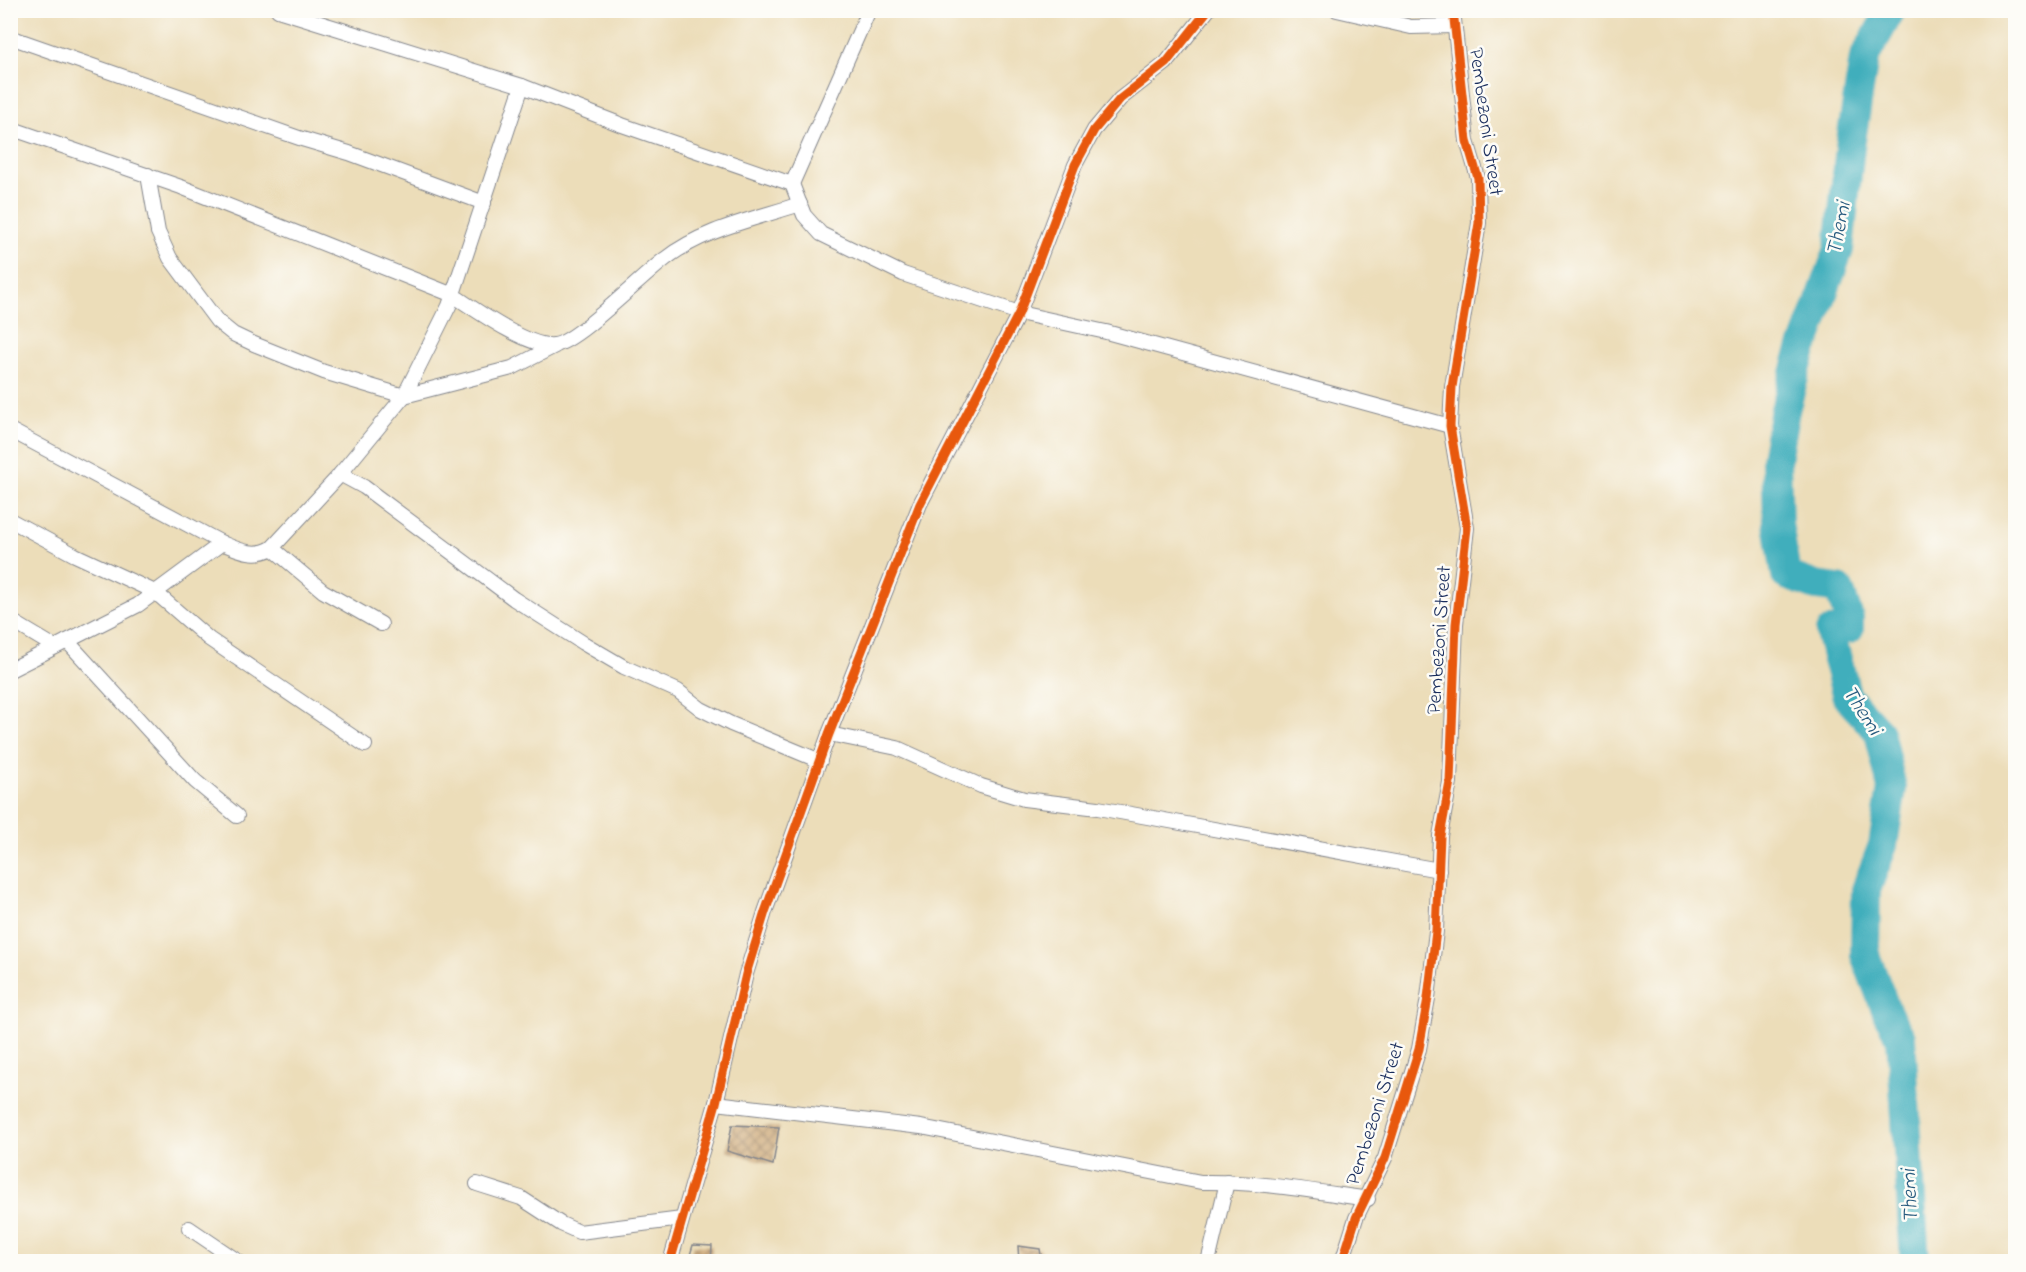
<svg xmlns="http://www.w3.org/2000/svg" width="2026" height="1272" font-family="'Indie Flower',sans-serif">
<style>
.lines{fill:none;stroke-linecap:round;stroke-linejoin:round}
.river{stroke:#40aebc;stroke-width:30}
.building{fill:url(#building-cross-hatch)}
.street-casing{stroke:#84868c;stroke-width:16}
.street{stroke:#fff;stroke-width:14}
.cycleway-casing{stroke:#fdfcf7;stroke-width:13}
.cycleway{stroke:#e8590c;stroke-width:9}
.labels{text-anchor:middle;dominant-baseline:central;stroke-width:5;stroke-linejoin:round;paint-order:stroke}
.street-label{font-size:21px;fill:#1b2f5e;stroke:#fdfcf7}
.water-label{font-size:22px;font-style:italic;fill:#285b7f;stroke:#fdfcf7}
</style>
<defs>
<pattern id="building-cross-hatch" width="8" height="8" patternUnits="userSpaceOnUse" patternTransform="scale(1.5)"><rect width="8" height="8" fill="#d2b184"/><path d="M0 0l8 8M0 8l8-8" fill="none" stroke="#aa906f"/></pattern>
</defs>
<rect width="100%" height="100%" fill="#fdfcf7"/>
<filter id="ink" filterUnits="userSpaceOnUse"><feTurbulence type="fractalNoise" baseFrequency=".0167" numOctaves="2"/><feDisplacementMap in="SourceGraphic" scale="12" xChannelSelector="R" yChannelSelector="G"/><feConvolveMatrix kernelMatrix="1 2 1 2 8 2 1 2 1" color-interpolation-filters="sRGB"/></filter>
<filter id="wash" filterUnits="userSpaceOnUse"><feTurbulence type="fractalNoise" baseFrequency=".008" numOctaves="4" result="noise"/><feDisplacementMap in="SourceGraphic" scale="24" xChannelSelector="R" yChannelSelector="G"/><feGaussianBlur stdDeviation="1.35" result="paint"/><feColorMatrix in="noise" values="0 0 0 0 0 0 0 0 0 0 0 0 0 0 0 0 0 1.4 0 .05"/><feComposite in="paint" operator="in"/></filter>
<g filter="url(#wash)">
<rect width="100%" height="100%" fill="#ecddb9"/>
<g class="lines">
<!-- river -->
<path class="river" d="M1891 10 1864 58 1850 147 1839 249 1799 359 1785 410 1776 460 1778 523 1786 575 1816 586 1839 589 1849 618V629L1830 632 1847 697 1879 732 1892 788 1883 845 1866 890 1865 955 1888 1015 1901 1038 1915 1262"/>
</g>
<g id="blocks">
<!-- building -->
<g class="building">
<path d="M732 1125 779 1127 773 1165 727 1151Z"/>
<path d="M693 1245 712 1246 711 1262H688Z"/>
<path d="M1018 1246 1040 1249 1042 1262H1019Z"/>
</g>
</g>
</g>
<g filter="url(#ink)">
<use href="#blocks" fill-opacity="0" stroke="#84868c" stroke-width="1.5"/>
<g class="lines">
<defs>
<g id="street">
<path d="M278 10 522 86 622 125 792 184 804 215 821 234 903 274 1019 313 1106 332 1450 426"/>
<path d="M1337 10 1411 27 1454 26"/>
<path d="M10 37 302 139 349 153 484 203"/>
<path d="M10 128 181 187 453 295C474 309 529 348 554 345 576 343 642 276 665 259 703 229 755 219 800 204"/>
<path d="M148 175 158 232 170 258 217 321 233 334 254 344 324 372 404 396 512 368 555 346"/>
<path d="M792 184 869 10"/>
<path d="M10 430 222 543C239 550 255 558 272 548L336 479 404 396 449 306 522 86"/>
<path d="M340 474 364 487 514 599 583 643 624 667 678 691 701 709 731 724 820 761"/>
<path d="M10 520 75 555 155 592 209 639 365 745"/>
<path d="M272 548 323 591 381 624"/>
<path d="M10 620 55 647"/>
<path d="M67 641 195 781 237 816"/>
<path d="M10 670 138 605 222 543"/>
<path d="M829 734 897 748 981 786 1024 799 1098 808 1439 870"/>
<path d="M716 1103 921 1127 1201 1182C1257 1181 1312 1191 1368 1199"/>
<path d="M477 1184 521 1198 561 1224 579 1232 682 1219"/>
<path d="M189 1228 239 1262"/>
<path d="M670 1262 716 1103 746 974 765 912 829 734 920 504 1019 313 1075 165 1094 130 1120 99 1166 63 1208 10"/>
<path d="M1208 1262 1227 1182"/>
<path d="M1342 1262 1356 1218 1385 1158 1419 1049 1428 998 1436 931 1440 836 1450 782 1456 624 1467 528 1450 426 1452 387 1479 223 1478 178 1467 141 1453 10"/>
</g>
</defs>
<!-- street casing -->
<use href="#street" class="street-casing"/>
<!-- street -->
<use href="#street" class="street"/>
<defs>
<g id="cycleway">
<path d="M670 1262 716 1103 746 974 765 912 829 734 920 504 1019 313 1075 165 1094 130 1120 99 1166 63 1208 10"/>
<path d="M1342 1262 1356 1218 1385 1158 1419 1049 1428 998 1436 931 1440 836 1450 782 1456 624 1467 528 1450 426 1452 387 1479 223 1478 178 1467 141 1453 10"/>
</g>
</defs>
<!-- cycleway casing -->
<use href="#cycleway" class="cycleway-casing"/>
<!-- cycleway -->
<use href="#cycleway" class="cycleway"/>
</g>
</g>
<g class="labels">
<!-- street labels -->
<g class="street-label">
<text transform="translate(1485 122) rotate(82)">Pembezoni Street</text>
<text transform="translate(1440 640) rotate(-86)">Pembezoni Street</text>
<text transform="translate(1376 1114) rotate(-72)">Pembezoni Street</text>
</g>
<!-- water labels -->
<g class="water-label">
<text transform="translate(1840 229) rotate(-79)">Themi</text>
<text transform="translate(1861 711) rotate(57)">Themi</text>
<text transform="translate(1911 1196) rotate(-93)">Themi</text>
</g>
</g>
<!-- margin -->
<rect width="2026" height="1272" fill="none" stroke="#fdfcf7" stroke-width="36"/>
</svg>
